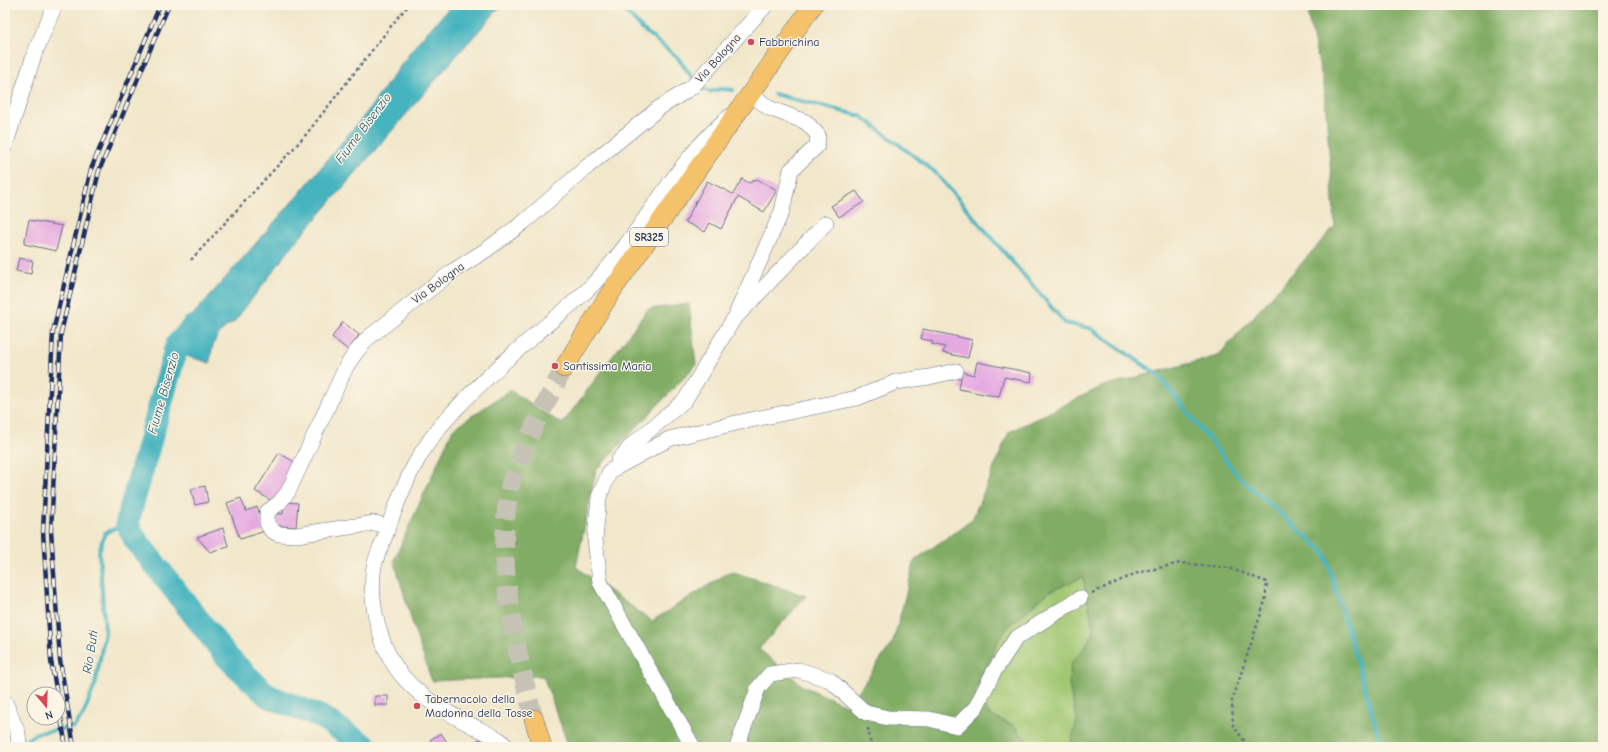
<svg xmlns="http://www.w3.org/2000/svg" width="1608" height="752" font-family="'Comic Neue',sans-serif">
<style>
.green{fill:#a1c772;stroke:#5e7b68}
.forest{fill:#80ac64;stroke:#4e6e61}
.water{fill:#45b4bf;stroke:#30728e}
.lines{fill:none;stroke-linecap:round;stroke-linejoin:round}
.stream{stroke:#45b4bf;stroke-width:4}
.river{stroke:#45b4bf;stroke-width:24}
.building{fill:#e5a9e1}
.major-tunnel{stroke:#c6c2b5;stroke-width:19;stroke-dasharray:19 10;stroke-linecap:butt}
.minor-casing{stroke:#666f84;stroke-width:16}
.major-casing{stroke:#666f84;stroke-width:20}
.path{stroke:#666f84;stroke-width:2.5;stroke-dasharray:3 3;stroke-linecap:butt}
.minor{stroke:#fff;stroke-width:15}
.major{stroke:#f4c26a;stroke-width:19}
.rail-casing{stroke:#1b2f5e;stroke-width:4.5}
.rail{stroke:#fcf5e5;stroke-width:3;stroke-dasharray:9;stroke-linecap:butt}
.poi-dot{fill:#d1495b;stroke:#fcf5e5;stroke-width:1.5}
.labels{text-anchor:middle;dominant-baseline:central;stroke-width:3;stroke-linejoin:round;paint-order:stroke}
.shield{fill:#fcf5e5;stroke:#5e6a86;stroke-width:1}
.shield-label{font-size:11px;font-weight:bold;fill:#1b2f5e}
.poi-label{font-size:12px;fill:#1b2f5e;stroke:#fcf5e5;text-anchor:start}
.street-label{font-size:12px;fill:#1b2f5e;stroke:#fcf5e5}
.water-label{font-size:13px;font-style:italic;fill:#28577b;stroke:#fcf5e5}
</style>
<rect width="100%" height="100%" fill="#fcf5e5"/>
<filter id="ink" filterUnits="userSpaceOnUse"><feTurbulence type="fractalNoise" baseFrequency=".025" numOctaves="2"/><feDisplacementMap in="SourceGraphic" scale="8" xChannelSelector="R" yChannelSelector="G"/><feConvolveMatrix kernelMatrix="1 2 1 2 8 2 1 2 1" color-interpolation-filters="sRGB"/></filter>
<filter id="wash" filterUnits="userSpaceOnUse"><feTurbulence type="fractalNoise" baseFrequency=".012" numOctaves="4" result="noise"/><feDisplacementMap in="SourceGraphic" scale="16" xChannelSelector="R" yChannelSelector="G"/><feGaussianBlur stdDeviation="0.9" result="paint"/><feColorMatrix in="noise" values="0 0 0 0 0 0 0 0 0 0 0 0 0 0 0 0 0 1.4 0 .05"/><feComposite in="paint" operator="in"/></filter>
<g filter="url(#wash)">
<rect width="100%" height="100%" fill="#f1e7cb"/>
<!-- green -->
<path class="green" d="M1083 577 1094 632 1084 648 1069 685 1077 720 1070 747H1032L1013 725 991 716 974 693 999 639 1008 627 1050 591Z"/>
<!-- forest -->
<path class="forest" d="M1316 5H1603V747H1070L1077 720 1069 685 1071 663 1084 648 1094 632 1083 577 1050 591 1008 627 999 639 974 693 991 716 1013 725 1032 747H569L543 676 432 681 415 632 394 560 453 429 510 390 562 424 648 309 689 304 696 365 596 470 576 567 652 621 731 571 806 596 759 649 803 686 848 706 893 642 915 560 972 520 1009 432 1103 386 1218 356 1335 226 1324 86 1308 16Z"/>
<!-- water -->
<path class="water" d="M452 5H502L458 54 295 243 234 322C216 332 212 343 210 363L163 349 300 193 367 112 417 43Z"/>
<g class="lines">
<!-- stream -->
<g class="stream">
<path d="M620 5 642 29 677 57 694 80"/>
<path d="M700 88 710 92 720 89 733 90"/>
<path d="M774 94 861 116 935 172 1065 323 1090 328 1158 375 1239 477 1325 553 1382 747"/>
<path d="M22 743 37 733 74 727 83 715 95 685 105 632 99 551 105 533 127 523"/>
</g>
<!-- river -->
<path class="river" d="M193 327 177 345 127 523 135 539 227 657 268 696 321 717 367 747"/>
</g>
<g id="blocks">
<!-- building -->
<g class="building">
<path d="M742 179 749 183 757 179 777 190 764 212 738 197 721 229 710 223 705 232 685 222 707 181 733 194Z"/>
<path d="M856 191 864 202 839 217 831 206Z"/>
<path d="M29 220 62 226 56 251 24 244Z"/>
<path d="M19 258 33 261 31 274 16 271Z"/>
<path d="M343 322 359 335 348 350 332 337Z"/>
<path d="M923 329 972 340 968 358 943 353 945 347 932 344V341L921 339Z"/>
<path d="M977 362 1032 373 1031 382 1004 377 999 397 959 389 962 372 974 375Z"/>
<path d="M279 453 298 464 274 502 255 491Z"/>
<path d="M205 486 208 502 195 505 191 489Z"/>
<path d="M241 498 246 511 257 507 265 531 240 539 227 503Z"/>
<path d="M285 502 298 503 296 527 270 525 272 513 283 514Z"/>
<path d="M223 528 228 546 210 552 197 537Z"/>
<rect x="375" y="696" width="13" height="9"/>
<path d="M441 733 450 747H435L430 740Z"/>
<path d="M480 739 493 747H467Z"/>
</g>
</g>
</g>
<g filter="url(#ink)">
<use href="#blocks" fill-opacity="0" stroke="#666f84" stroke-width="1"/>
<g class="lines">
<!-- major-tunnel -->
<path class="major-tunnel" d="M534 719C515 645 496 568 509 491 510 483 514 475 517 467 529 433 547 401 564 368"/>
<defs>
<g id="minor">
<path d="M5 146 34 55 55 5"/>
<path d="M737 312 782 211 791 170 817 146 818 135 806 122 769 108 750 93"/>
<path d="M618 461 632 445 685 400 733 320 826 223"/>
<path d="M388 527 375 523 296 535 278 534 271 530 267 523V512L279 503 288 492 346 367 356 352 368 338 453 271 486 250 524 222 588 166 659 108 692 87 766 5"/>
<path d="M5 702 18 733 19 747"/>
<path d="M507 747 500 740C467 722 429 707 404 678 380 651 368 601 374 566 377 554 383 542 387 531 403 485 419 447 454 411 479 384 507 359 535 335 555 317 578 301 596 281 645 229 675 161 730 116"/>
<path d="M693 747 600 582 595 539 599 497 610 471 669 439 736 423 857 398 896 382 929 377 956 371"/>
<path d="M737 747 758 688 770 674 799 670 830 680 866 713 888 718 929 719 957 726 976 707 993 673 1016 638 1080 598"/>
</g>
<g id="major">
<path d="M564 368 611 292 813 5"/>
<path d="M534 719 542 747"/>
</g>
</defs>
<!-- minor casing -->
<use href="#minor" class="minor-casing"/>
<!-- major casing -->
<use href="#major" class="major-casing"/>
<!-- path -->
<g class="path">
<path d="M191 260 304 137 399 16 409 5"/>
<path d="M1092 593 1137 573 1180 563 1229 568 1267 582 1265 601 1232 701 1233 725 1245 742 1253 747"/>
<path d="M868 728 871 747"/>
</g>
<!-- minor -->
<use href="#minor" class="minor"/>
<!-- major -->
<use href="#major" class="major"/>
<defs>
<g id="rail">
<path d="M57 694 51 661 43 531 53 332 91 169 160 5"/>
<path d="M58 701 66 747"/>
<path d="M74 747 60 660 51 531 61 333 99 171 169 5"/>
</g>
</defs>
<!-- rail casing -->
<use href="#rail" class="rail-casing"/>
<!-- rail -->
<use href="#rail" class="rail"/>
</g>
</g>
<!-- markers -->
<g class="poi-dot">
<circle cx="751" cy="42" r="4"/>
<circle cx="555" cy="366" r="4"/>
<circle cx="417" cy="706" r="4"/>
</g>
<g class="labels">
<!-- shield labels -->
<rect class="shield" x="630" y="228" width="38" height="18" rx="3"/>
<g class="shield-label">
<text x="649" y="237">SR325</text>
</g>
<!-- poi labels -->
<g class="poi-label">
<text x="759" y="42">Fabbrichina</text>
<text x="563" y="366">Santissima Maria</text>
<text x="425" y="699">Tabernacolo della<tspan x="425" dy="14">Madonna della Tosse</tspan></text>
</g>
<!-- street labels -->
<g class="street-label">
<text transform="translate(718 58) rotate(-48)">Via Bologna</text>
<text transform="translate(438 283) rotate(-36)">Via Bologna</text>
</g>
<!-- water labels -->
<g class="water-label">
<text transform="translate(363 128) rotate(-53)">Fiume Bisenzio</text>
<text transform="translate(163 393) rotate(-74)">Fiume Bisenzio</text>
<text transform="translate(90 652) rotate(-81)">Rio Buti</text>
</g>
</g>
<!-- margin -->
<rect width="1608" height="752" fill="none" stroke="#fcf5e5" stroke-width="20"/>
<!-- north arrow -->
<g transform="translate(46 706) rotate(161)"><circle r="19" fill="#fcf5e5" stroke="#a2a6af"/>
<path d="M0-3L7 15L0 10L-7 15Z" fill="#d1495b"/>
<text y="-6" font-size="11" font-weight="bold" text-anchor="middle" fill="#1b2f5e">N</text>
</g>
</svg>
